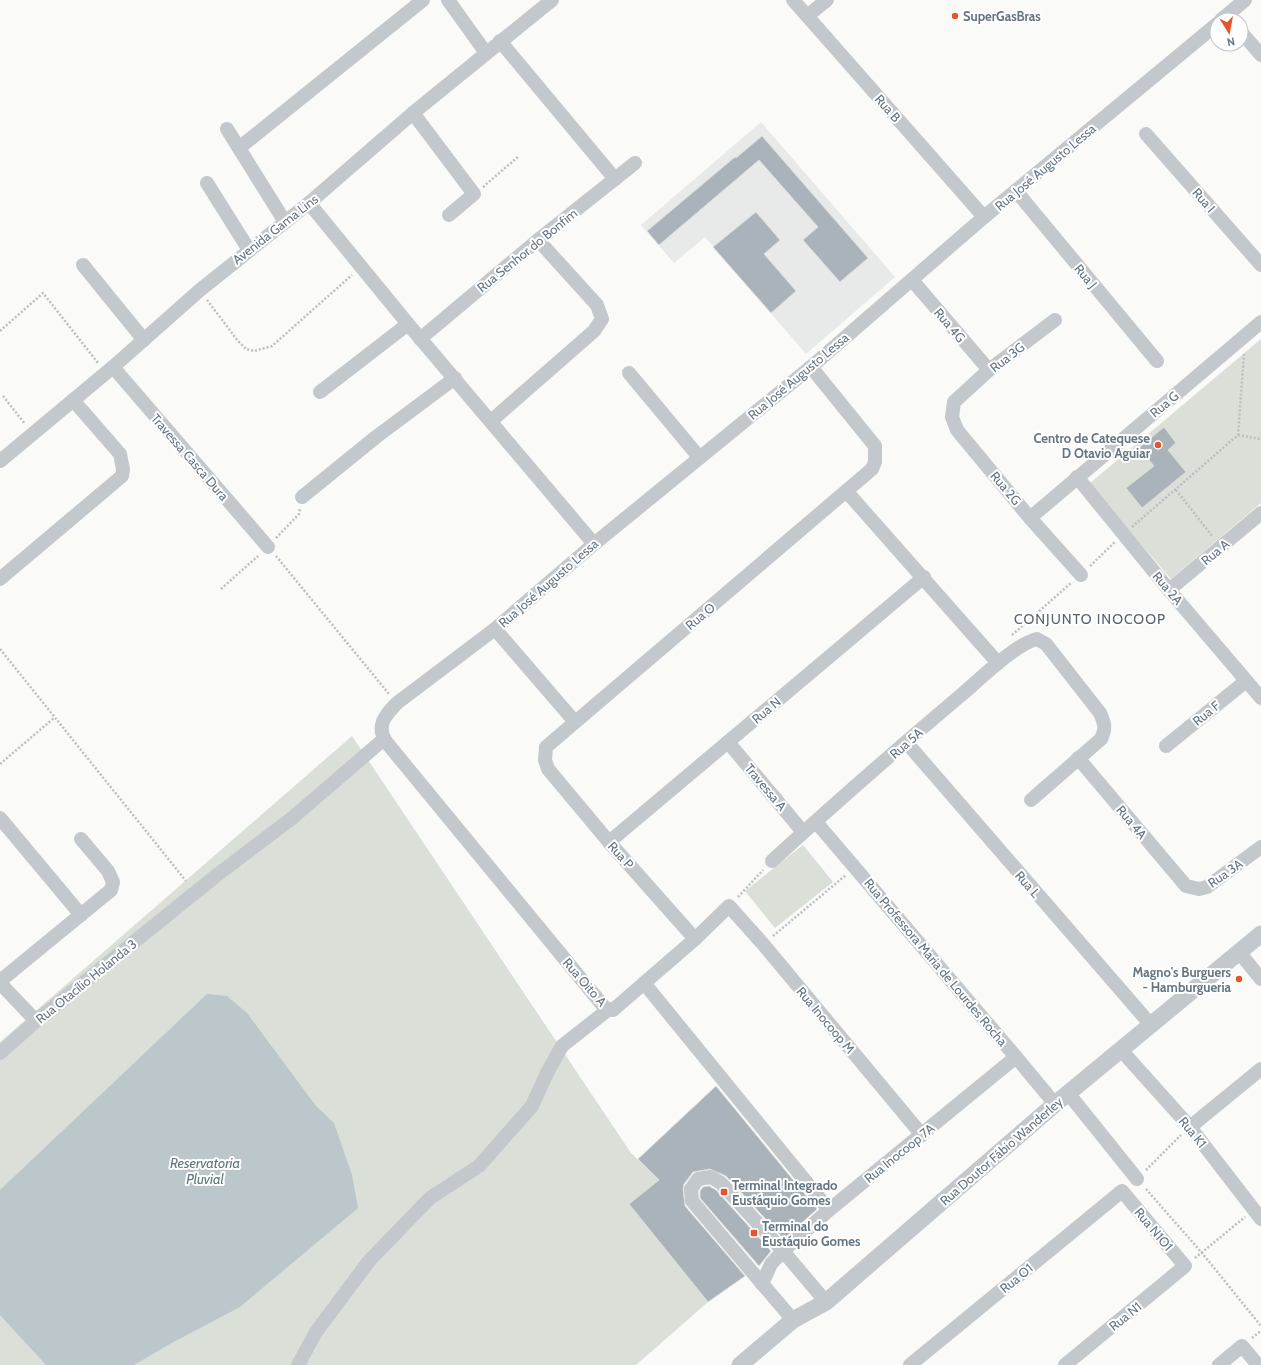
<svg xmlns="http://www.w3.org/2000/svg" width="1261" height="1365" font-family="Cabin,sans-serif">
<style>
.built{fill:#e8e9e9}
.green{fill:#dadfd7}
.water{fill:#bbc7cb}
.building{fill:#aab3b9;stroke:#dcdcda}
.lines{fill:none;stroke-linecap:round;stroke-linejoin:round}
.path{stroke:#bbbfc2;stroke-width:2.5;stroke-dasharray:2 2;stroke-linecap:butt}
.minor{stroke:#c3c8cc;stroke-width:14}
.tertiary{stroke:#c3c8cc;stroke-width:17}
.poi-dot{fill:#e4572e;stroke:#fff;stroke-width:1.5}
.labels{text-anchor:middle;dominant-baseline:central;stroke-width:4;stroke-linejoin:round;paint-order:stroke}
.poi-label{font-size:13px;font-weight:bold;fill:#657683;stroke:#fff;text-anchor:start}
.street-label{font-size:13px;fill:#657683;stroke:#fff}
.neighbourhood-label{font-size:14px;letter-spacing:1px;fill:#57646e;stroke:#fff}
.water-label{font-size:14px;font-style:italic;fill:#60757c;stroke:#fff}
</style>
<rect width="100%" height="100%" fill="#fafaf8"/>
<!-- built -->
<path class="built" d="M761 122 895 277 806 354 705 237 674 263 641 225Z"/>
<!-- green -->
<g class="green">
<path d="M1261 339V503L1171 579 1089 484Z"/>
<path d="M352 736 631 1153 659 1180 629 1204 708 1302 636 1365H0V1042Z"/>
<path d="M803 845 833 882 775 928 745 891Z"/>
</g>
<!-- water -->
<path class="water" d="M207 994 227 996 247 1013 316 1106 334 1123 352 1175 358 1208 240 1307 168 1345 134 1365H46L0 1315V1190Z"/>
<!-- building -->
<g class="building">
<path d="M762 136 868 258 840 282 803 240 818 227 759 160 659 245 647 231 735 157 736 158Z"/>
<path d="M756 212 780 240 764 254 796 291 771 313 713 247Z"/>
<path d="M1164 427 1176 443 1168 450 1186 472 1142 508 1126 488 1154 466 1139 448Z"/>
<path d="M716 1086 817 1209 784 1239 726 1176 710 1169 693 1172 684 1184 683 1189 685 1206 745 1276 708 1302 629 1204 659 1180 638 1159Z"/>
<path d="M709 1186 716 1190 771 1251 759 1266 700 1198V1191L703 1187Z"/>
</g>
<g class="lines">
<!-- path -->
<g class="path">
<path d="M483 187 519 156"/>
<path d="M207 300 238 341 246 349 254 351 272 346 352 275"/>
<path d="M0 331 43 293 98 363"/>
<path d="M3 396 25 424"/>
<path d="M1238 435 1261 439"/>
<path d="M1176 490 1213 537"/>
<path d="M1132 527 1238 435 1244 354"/>
<path d="M276 538 299 514 300 509"/>
<path d="M276 556 389 694"/>
<path d="M1090 566 1115 542"/>
<path d="M221 589 258 556"/>
<path d="M1012 635 1071 583"/>
<path d="M0 649 186 881"/>
<path d="M0 764 54 718"/>
<path d="M738 897 763 870"/>
<path d="M773 936 846 875"/>
<path d="M1146 1170 1181 1135"/>
<path d="M1146 1189 1202 1253 1261 1326"/>
<path d="M1195 1258 1245 1217"/>
<path d="M1252 1338 1261 1331"/>
</g>
<!-- minor -->
<g class="minor">
<path d="M448 0 486 53"/>
<path d="M793 0 984 217"/>
<path d="M807 16 827 0"/>
<path d="M1221 20 1245 0"/>
<path d="M1241 32 1261 55"/>
<path d="M500 41 615 179"/>
<path d="M413 113 474 194 449 215"/>
<path d="M227 129 285 222"/>
<path d="M1146 134 1261 265"/>
<path d="M239 148 423 0"/>
<path d="M207 183 249 250"/>
<path d="M1016 191 1157 361"/>
<path d="M309 203 408 324 594 544"/>
<path d="M83 265 144 340"/>
<path d="M912 280 989 370"/>
<path d="M1055 320 989 370 954 402 952 417 957 430 1030 518 1081 575"/>
<path d="M420 339 538 240 635 163"/>
<path d="M113 367 268 547"/>
<path d="M629 373 699 457"/>
<path d="M320 392 408 324"/>
<path d="M491 421 594 331 602 319 597 305 538 240"/>
<path d="M0 461 113 367 200 290 309 203 413 113 552 0"/>
<path d="M1077 477 1169 590 1261 698"/>
<path d="M847 492 998 663"/>
<path d="M302 497 376 437 455 378"/>
<path d="M1030 518 1261 322"/>
<path d="M0 579 122 476 123 469 120 454 73 400"/>
<path d="M1169 590 1261 513"/>
<path d="M495 629 575 722"/>
<path d="M728 742 803 832"/>
<path d="M906 742 1151 1025"/>
<path d="M1166 746 1246 681"/>
<path d="M1078 758 1186 886 1199 889 1207 887 1261 847"/>
<path d="M0 818 81 915"/>
<path d="M816 822 1016 1057 1055 1104"/>
<path d="M609 842 924 577"/>
<path d="M772 861C833 805 896 750 960 696 978 681 1015 644 1037 639L1046 644 1100 713C1105 724 1106 729 1101 739L1031 800"/>
<path d="M695 939 609 842 548 769 545 760 546 747 872 469 875 462V446L811 367"/>
<path d="M1239 952 1261 979"/>
<path d="M0 981 111 890 113 882 108 871 81 839"/>
<path d="M0 983 36 1021"/>
<path d="M644 983 829 1210"/>
<path d="M1121 1050 1190 1127 1261 1219"/>
<path d="M0 1053 36 1021 217 875 291 819 384 739"/>
<path d="M1068 1093 1137 1179"/>
<path d="M1190 1127 1261 1069"/>
<path d="M922 1135 763 944 729 906 695 939 613 1010 605 1008 387 743C375 727 385 715 397 703L495 629 594 544 811 367 984 217 1217 24"/>
<path d="M762 1284 771 1264 783 1251 829 1210 1016 1057"/>
<path d="M793 1320 692 1201 691 1189 698 1179 711 1177 721 1183 783 1251 826 1302"/>
<path d="M298 1365 316 1332 369 1261 430 1198 479 1166 532 1106 547 1073 562 1046 609 1009"/>
<path d="M910 1365 1122 1191 1185 1266 1065 1365"/>
<path d="M1219 1365 1242 1346 1258 1365"/>
</g>
<!-- tertiary -->
<path class="tertiary" d="M740 1365 793 1320 826 1302 1055 1104 1261 934"/>
</g>
<!-- markers -->
<g class="poi-dot">
<circle cx="955" cy="16" r="4"/>
<circle cx="1158" cy="445" r="4"/>
<circle cx="1239" cy="979" r="4"/>
<rect x="720" y="1188" width="8" height="8" rx="2"/>
<rect x="750" y="1229" width="8" height="8" rx="2"/>
</g>
<g class="labels">
<!-- poi labels -->
<g class="poi-label">
<text x="963" y="16">SuperGasBras</text>
<text x="1150" y="438" text-anchor="end">Centro de Catequese<tspan x="1150" dy="15">D Otavio Aguiar</tspan></text>
<text x="1231" y="972" text-anchor="end">Magno's Burguers<tspan x="1231" dy="15">- Hamburgueria</tspan></text>
<text x="732" y="1185">Terminal Integrado<tspan x="732" dy="15">Eustáquio Gomes</tspan></text>
<text x="762" y="1226">Terminal do<tspan x="762" dy="15">Eustáquio Gomes</tspan></text>
</g>
<!-- street labels -->
<g class="street-label">
<text transform="translate(888 108) rotate(49)">Rua B</text>
<text transform="translate(1045 167) rotate(-40)">Rua José Augusto Lessa</text>
<text transform="translate(1204 200) rotate(49)">Rua I</text>
<text transform="translate(275 229) rotate(-38)">Avenida Gama Lins</text>
<text transform="translate(527 250) rotate(-39)">Rua Senhor do Bonfim</text>
<text transform="translate(1086 276) rotate(50)">Rua J</text>
<text transform="translate(950 325) rotate(50)">Rua 4G</text>
<text transform="translate(1007 357) rotate(-38)">Rua 3G</text>
<text transform="translate(798 376) rotate(-40)">Rua José Augusto Lessa</text>
<text transform="translate(1164 404) rotate(-40)">Rua G</text>
<text transform="translate(190 457) rotate(49)">Travessa Casca Dura</text>
<text transform="translate(1006 488) rotate(50)">Rua 2G</text>
<text transform="translate(1215 552) rotate(-40)">Rua A</text>
<text transform="translate(548 583) rotate(-41)">Rua José Augusto Lessa</text>
<text transform="translate(1168 588) rotate(50)">Rua 2A</text>
<text transform="translate(700 616) rotate(-40)">Rua O</text>
<text transform="translate(766 710) rotate(-40)">Rua N</text>
<text transform="translate(1206 713) rotate(-39)">Rua F</text>
<text transform="translate(906 743) rotate(-41)">Rua 5A</text>
<text transform="translate(766 787) rotate(50)">Travessa A</text>
<text transform="translate(1132 822) rotate(50)">Rua 4A</text>
<text transform="translate(621 855) rotate(48)">Rua P</text>
<text transform="translate(1225 873) rotate(-35)">Rua 3A</text>
<text transform="translate(1028 884) rotate(49)">Rua L</text>
<text transform="translate(936 962) rotate(50)">Rua Professora Maria de Lourdes Rocha</text>
<text transform="translate(86 981) rotate(-39)">Rua Otacílio Holanda 3</text>
<text transform="translate(585 982) rotate(49)">Rua Oito A</text>
<text transform="translate(826 1020) rotate(50)">Rua Inocoop M</text>
<text transform="translate(1193 1132) rotate(51)">Rua K1</text>
<text transform="translate(1001 1151) rotate(-41)">Rua Doutor Fábio Wanderley</text>
<text transform="translate(899 1153) rotate(-39)">Rua Inocoop 7A</text>
<text transform="translate(1154 1229) rotate(50)">Rua N1O1</text>
<text transform="translate(1016 1278) rotate(-39)">Rua O1</text>
<text transform="translate(1125 1316) rotate(-39)">Rua N1</text>
</g>
<!-- neighbourhood labels -->
<g class="neighbourhood-label">
<text x="1090" y="619">CONJUNTO INOCOOP</text>
</g>
<!-- water labels -->
<g class="water-label">
<text x="205" y="1163">Reservatoria<tspan x="205" dy="16">Pluvial</tspan></text>
</g>
</g>
<!-- north arrow -->
<g transform="translate(1229 32) rotate(169)"><circle r="19" fill="#ffffff" stroke="#c1c8cd"/>
<path d="M0-3L7 15L0 10L-7 15Z" fill="#e4572e"/>
<text y="-6" font-size="11" font-weight="bold" text-anchor="middle" fill="#657683">N</text>
</g>
</svg>
